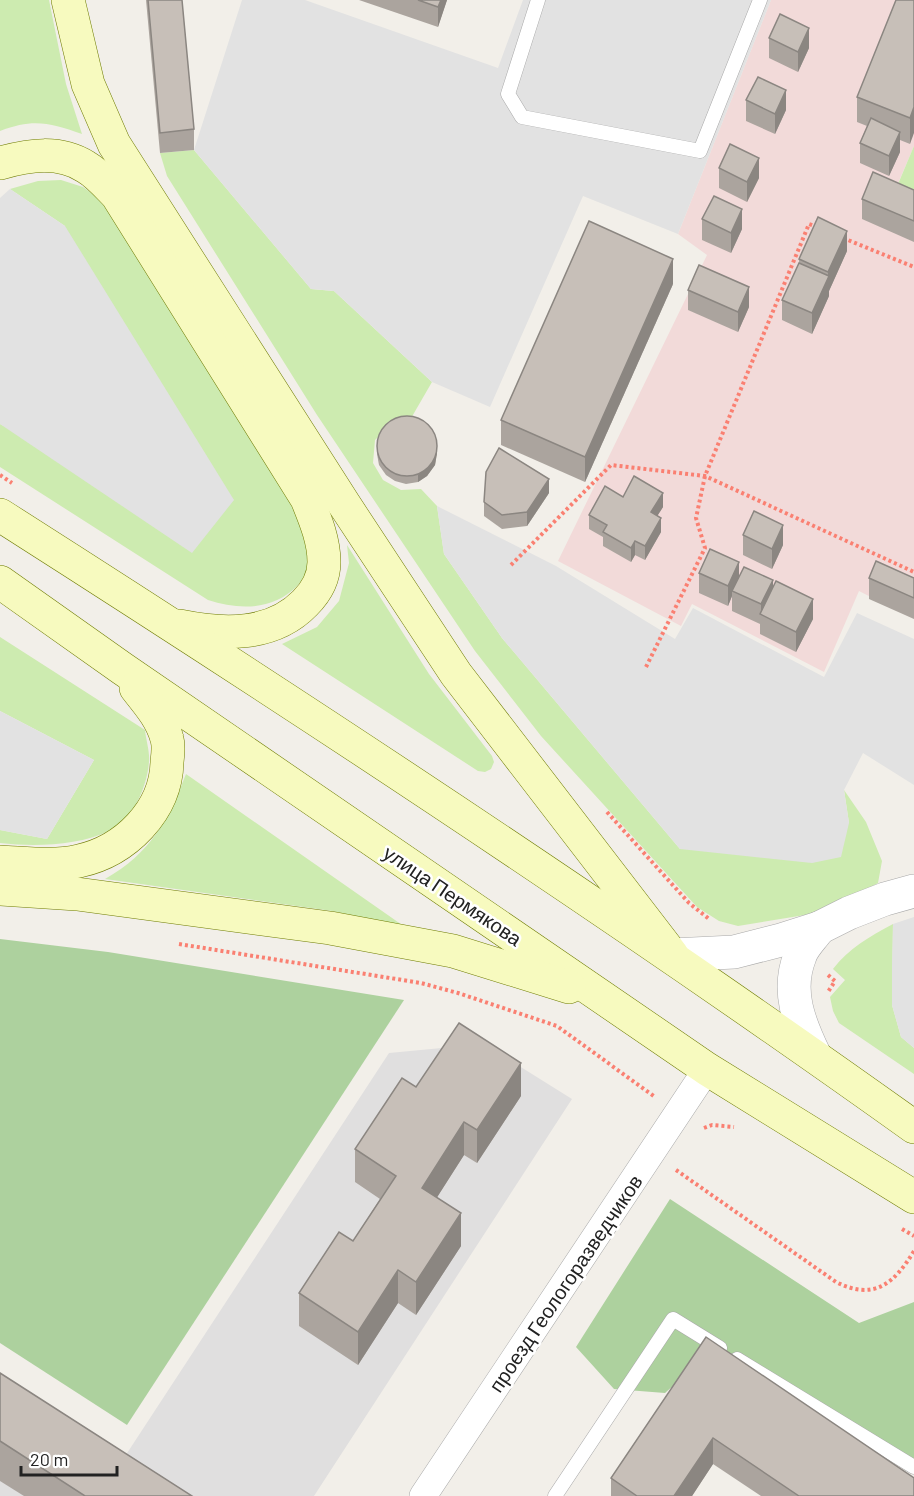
<svg xmlns="http://www.w3.org/2000/svg" width="914" height="1496" font-family="Barlow,sans-serif">
<style>
.residential{fill:#e0dfdf}
.commercial{fill:#f2dad9}
.grass{fill:#cdebb0}
.forest{fill:#add19e}
.parking{fill:#e2e2e2}
.lines{fill:none;stroke-linecap:round;stroke-linejoin:round}
.service-casing{stroke:#a9a9a9;stroke-width:15}
.minor-casing{stroke:#a9a9a9;stroke-width:28}
.tertiary-casing{stroke:#a9a9a9;stroke-width:34}
.secondary-casing{stroke:#707d05;stroke-width:34}
.path{stroke:#fa8072;stroke-width:4;stroke-dasharray:3 3;stroke-linecap:butt}
.service{stroke:#fff;stroke-width:14}
.minor{stroke:#fff;stroke-width:27}
.tertiary{stroke:#fff;stroke-width:33}
.secondary{stroke:#f7fabf;stroke-width:33}
.wall{fill:#aba49e}
.shaded-wall{fill:#8b8681}
.building{fill:#c7bfb8;stroke:#8b8681;stroke-width:1.5}
.labels{text-anchor:middle;dominant-baseline:central;stroke-width:5;stroke-linejoin:round;paint-order:stroke}
.street-label{font-size:20px;fill:#222;stroke:#fff}
</style>
<rect width="100%" height="100%" fill="#f2efe9"/>
<!-- residential -->
<path class="residential" d="M484 1044 572 1099 314 1496H0V1395L116 1470 389 1053Z"/>
<!-- commercial -->
<path class="commercial" d="M771 0H914V146L893 195 914 205V619L859 591 824 672 692 604 681 626 558 561 707 255 678 234Z"/>
<!-- grass -->
<g class="grass">
<path d="M0 0H49L66 84 82 134C50 123 34 118 0 131Z"/>
<path d="M914 146V205L893 196Z"/>
<path d="M194 150 311 289 334 291 432 382 410 420 393 423 375 440 373 463 383 480 401 490 421 489 437 506 444 554 502 638 680 849 849 823 844 790 866 822 882 861 878 883 845 902 811 914 738 926 719 921 697 907 541 736 475 651 317 415 167 176 160 153Z"/>
<path d="M61 180 83 187 100 199 298 512C302 526 309 542 311 557 312 568 305 578 298 585 273 611 239 610 208 600L0 467V424L4 426 65 226 10 189 38 181Z"/>
<path d="M347 545 429 674 492 756 494 762 491 769 485 772 478 771 282 644 317 627 339 601 349 563Z"/>
<path d="M0 637 145 730C146 740 150 752 149 762 147 787 133 820 109 831 78 846 33 847 0 843V830L47 839 94 760 0 711Z"/>
<path d="M186 774 405 927 332 911 105 879C151 853 167 821 186 774Z"/>
<path d="M893 924 892 1005 901 1037 914 1048V1074L839 1023 833 1011 830 997 845 980 833 969C849 948 869 937 893 924Z"/>
</g>
<!-- forest -->
<g class="forest">
<path d="M0 939 108 952 404 1000 127 1425 0 1343Z"/>
<path d="M670 1199 859 1323 914 1302V1464L712 1351 665 1393 614 1389 576 1347Z"/>
</g>
<!-- parking -->
<g class="parking">
<path d="M242 0H305L498 68 523 0H771L678 234 583 196 490 407 432 382 334 291 311 289 194 150Z"/>
<path d="M10 189 65 226 234 500 192 553 0 424V198Z"/>
<path d="M437 506 556 566 675 639 693 608 824 677 857 613 914 639V785L863 753 844 790 849 823 841 857 812 863 680 849 502 638 444 554Z"/>
<path d="M0 711 94 760 47 839 0 830Z"/>
<path d="M914 917V1048L901 1037 892 1005V966L893 924Z"/>
</g>
<g class="lines">
<defs>
<g id="service">
<path d="M538 0 508 94 522 117 700 151 760 0"/>
<path d="M737 1359 914 1467"/>
<path d="M555 1496 673 1319 720 1348"/>
</g>
<path id="minor" d="M423 1496 707 1069"/>
<g id="tertiary">
<path d="M672 955 734 952 781 940 819 928 849 913 885 899 914 891"/>
<path d="M815 1056C799 1023 786 991 800 956 803 946 813 937 819 928"/>
</g>
<g id="secondary">
<path d="M68 0 88 84 114 144 344 504 456 674 672 955"/>
<path d="M0 163C29 155 59 150 86 167 98 174 108 186 117 195L307 499C315 519 324 540 324 562 324 578 316 592 305 603 272 637 223 635 179 626"/>
<path d="M0 515C309 712 616 914 914 1127"/>
<path d="M0 582 123 669 707 1069 914 1197"/>
<path d="M0 862C25 863 54 867 79 861 125 851 166 811 167 762 168 754 169 746 167 739 162 719 148 703 136 688"/>
<path d="M0 889 77 894 330 928 453 951 569 987"/>
</g>
</defs>
<!-- service casing -->
<use href="#service" class="service-casing"/>
<!-- minor casing -->
<use href="#minor" class="minor-casing"/>
<!-- tertiary casing -->
<use href="#tertiary" class="tertiary-casing"/>
<!-- secondary casing -->
<use href="#secondary" class="secondary-casing"/>
<!-- path -->
<g class="path">
<path d="M843 238 914 267"/>
<path d="M0 475 12 483"/>
<path d="M511 565 611 465 705 476 914 572"/>
<path d="M646 667 705 548 696 518 705 476 809 224 817 227"/>
<path d="M607 812 689 903 709 919"/>
<path d="M179 944 421 983 458 993 557 1026 655 1097"/>
<path d="M828 975 835 981 828 992"/>
<path d="M704 1128 712 1125 734 1127"/>
<path d="M676 1170 836 1282C874 1301 894 1284 914 1251"/>
<path d="M902 1229 914 1236"/>
</g>
<!-- service -->
<use href="#service" class="service"/>
<!-- minor -->
<use href="#minor" class="minor"/>
<!-- tertiary -->
<use href="#tertiary" class="tertiary"/>
<!-- secondary -->
<use href="#secondary" class="secondary"/>
</g>
<!-- wall -->
<g class="wall">
<path d="M146 0H182L194 129V150L160 153Z"/>
<path d="M359 0H447L438 27Z"/>
<path d="M914 0 910 144 900 140V152L889 176 860 163V143L867 126 857 122V97Z"/>
<path d="M769 38 809 48 798 72 769 58Z"/>
<path d="M746 100 786 110 775 134 746 121Z"/>
<path d="M719 168 759 178 747 202 719 188Z"/>
<path d="M914 190V242L862 219V199Z"/>
<path d="M702 219 742 229 731 253 702 240Z"/>
<path d="M847 251 829 291V296L812 334 782 320V300L799 263V259Z"/>
<path d="M673 284 585 482 501 445V420Z"/>
<path d="M688 290 749 307 738 332 688 310Z"/>
<path d="M377 447 437 453 435 465 427 476 418 482 406 484 395 481 386 475 379 465 377 454Z"/>
<path d="M549 493 527 526 502 529 484 516V502Z"/>
<path d="M623 497 663 507 657 516 661 532 645 560 635 555 631 562 603 546V537L589 529V515Z"/>
<path d="M743 535 783 545 772 569 743 555Z"/>
<path d="M699 573 739 577 773 588 813 619 796 652 760 634V624L732 611V596L728 606 699 593Z"/>
<path d="M869 578H914V619L869 599Z"/>
<path d="M521 1096 477 1163 464 1155 437 1197 461 1246 416 1315 398 1303 358 1365 299 1326V1293L353 1241 380 1199 355 1182V1149Z"/>
<path d="M706 1337 914 1496H761L713 1464 692 1496H611V1478Z"/>
<path d="M0 1373 192 1496H24L0 1481Z"/>
</g>
<!-- shaded-wall -->
<g class="shaded-wall">
<path d="M441 0H447L438 27V7Z"/>
<path d="M809 28V48L798 72V52Z"/>
<path d="M786 90V110L775 134V114Z"/>
<path d="M914 107V133L910 144V118Z"/>
<path d="M900 132V152L889 176V156Z"/>
<path d="M759 158V178L747 202V182Z"/>
<path d="M742 209V229L731 253V233Z"/>
<path d="M847 231V251L829 291V296L812 334V313L828 278V272Z"/>
<path d="M673 259V284L585 482V457Z"/>
<path d="M749 287V307L738 332V312Z"/>
<path d="M437 446V453L435 465 427 476 418 482V475Z"/>
<path d="M549 479V493L527 526V512Z"/>
<path d="M663 493V507L651 526V512Z"/>
<path d="M661 518V532L645 560V546Z"/>
<path d="M783 525V545L772 569V549Z"/>
<path d="M635 541V555L631 562V548Z"/>
<path d="M739 562V583L732 591V596L728 606V586Z"/>
<path d="M773 580V601L761 614V604Z"/>
<path d="M813 599V619L796 652V632Z"/>
<path d="M521 1063V1096L477 1163V1130Z"/>
<path d="M464 1122V1155L422 1221V1188Z"/>
<path d="M461 1213V1246L416 1315V1282Z"/>
<path d="M398 1270V1303L358 1365V1332Z"/>
<path d="M713 1438V1464L692 1496H674Z"/>
</g>
<!-- building -->
<g class="building">
<path d="M148 0H182L194 129 160 133Z"/>
<path d="M418 0H441L438 7Z"/>
<path d="M896 0H914V107L910 118 857 97Z"/>
<path d="M780 14 809 28 798 52 769 38Z"/>
<path d="M758 77 786 90 775 114 746 100Z"/>
<path d="M871 118 900 132 889 156 860 143Z"/>
<path d="M730 144 759 158 747 182 719 168Z"/>
<path d="M873 172 914 190V221L862 199Z"/>
<path d="M714 196 742 209 731 233 702 219Z"/>
<path d="M818 217 847 231 828 272 799 259Z"/>
<path d="M589 221 673 259 585 457 501 420Z"/>
<path d="M799 263 829 276 812 313 782 300Z"/>
<path d="M699 265 749 287 738 312 688 290Z"/>
<circle cx="407" cy="446" r="30"/>
<path d="M499 448 549 479 527 512 502 515 484 502 486 472Z"/>
<path d="M634 476 663 493 651 512 661 518 645 546 635 541 631 548 603 532 607 525 589 515 605 486 623 497Z"/>
<path d="M754 511 783 525 772 549 743 535Z"/>
<path d="M710 549 739 562 728 586 699 573Z"/>
<path d="M876 561 914 578V598L869 578Z"/>
<path d="M744 567 773 580 761 604 732 591Z"/>
<path d="M776 581 813 599 796 632 760 614Z"/>
<path d="M459 1023 521 1063 477 1130 464 1122 422 1188 461 1213 416 1282 398 1270 358 1332 299 1293 339 1232 353 1241 396 1176 355 1149 402 1078 416 1087Z"/>
<path d="M706 1337 914 1478V1496H799L713 1438 674 1496H637L611 1478Z"/>
<path d="M0 1373 192 1496H85L0 1441Z"/>
</g>
<g class="labels">
<!-- street labels -->
<g class="street-label">
<text transform="translate(453 895) rotate(34)">улица Пермякова</text>
<text transform="translate(565 1283) rotate(-56)">проезд Геологоразведчиков</text>
</g>
</g>
<!-- scale -->
<path d="M21 1466v9h96v-9" fill="none" stroke="#222222" stroke-width="3"/>
<text x="30" y="1466" font-size="18" fill="#222222" stroke="#ffffff" stroke-width="4.5" paint-order="stroke">20 m</text>
</svg>
